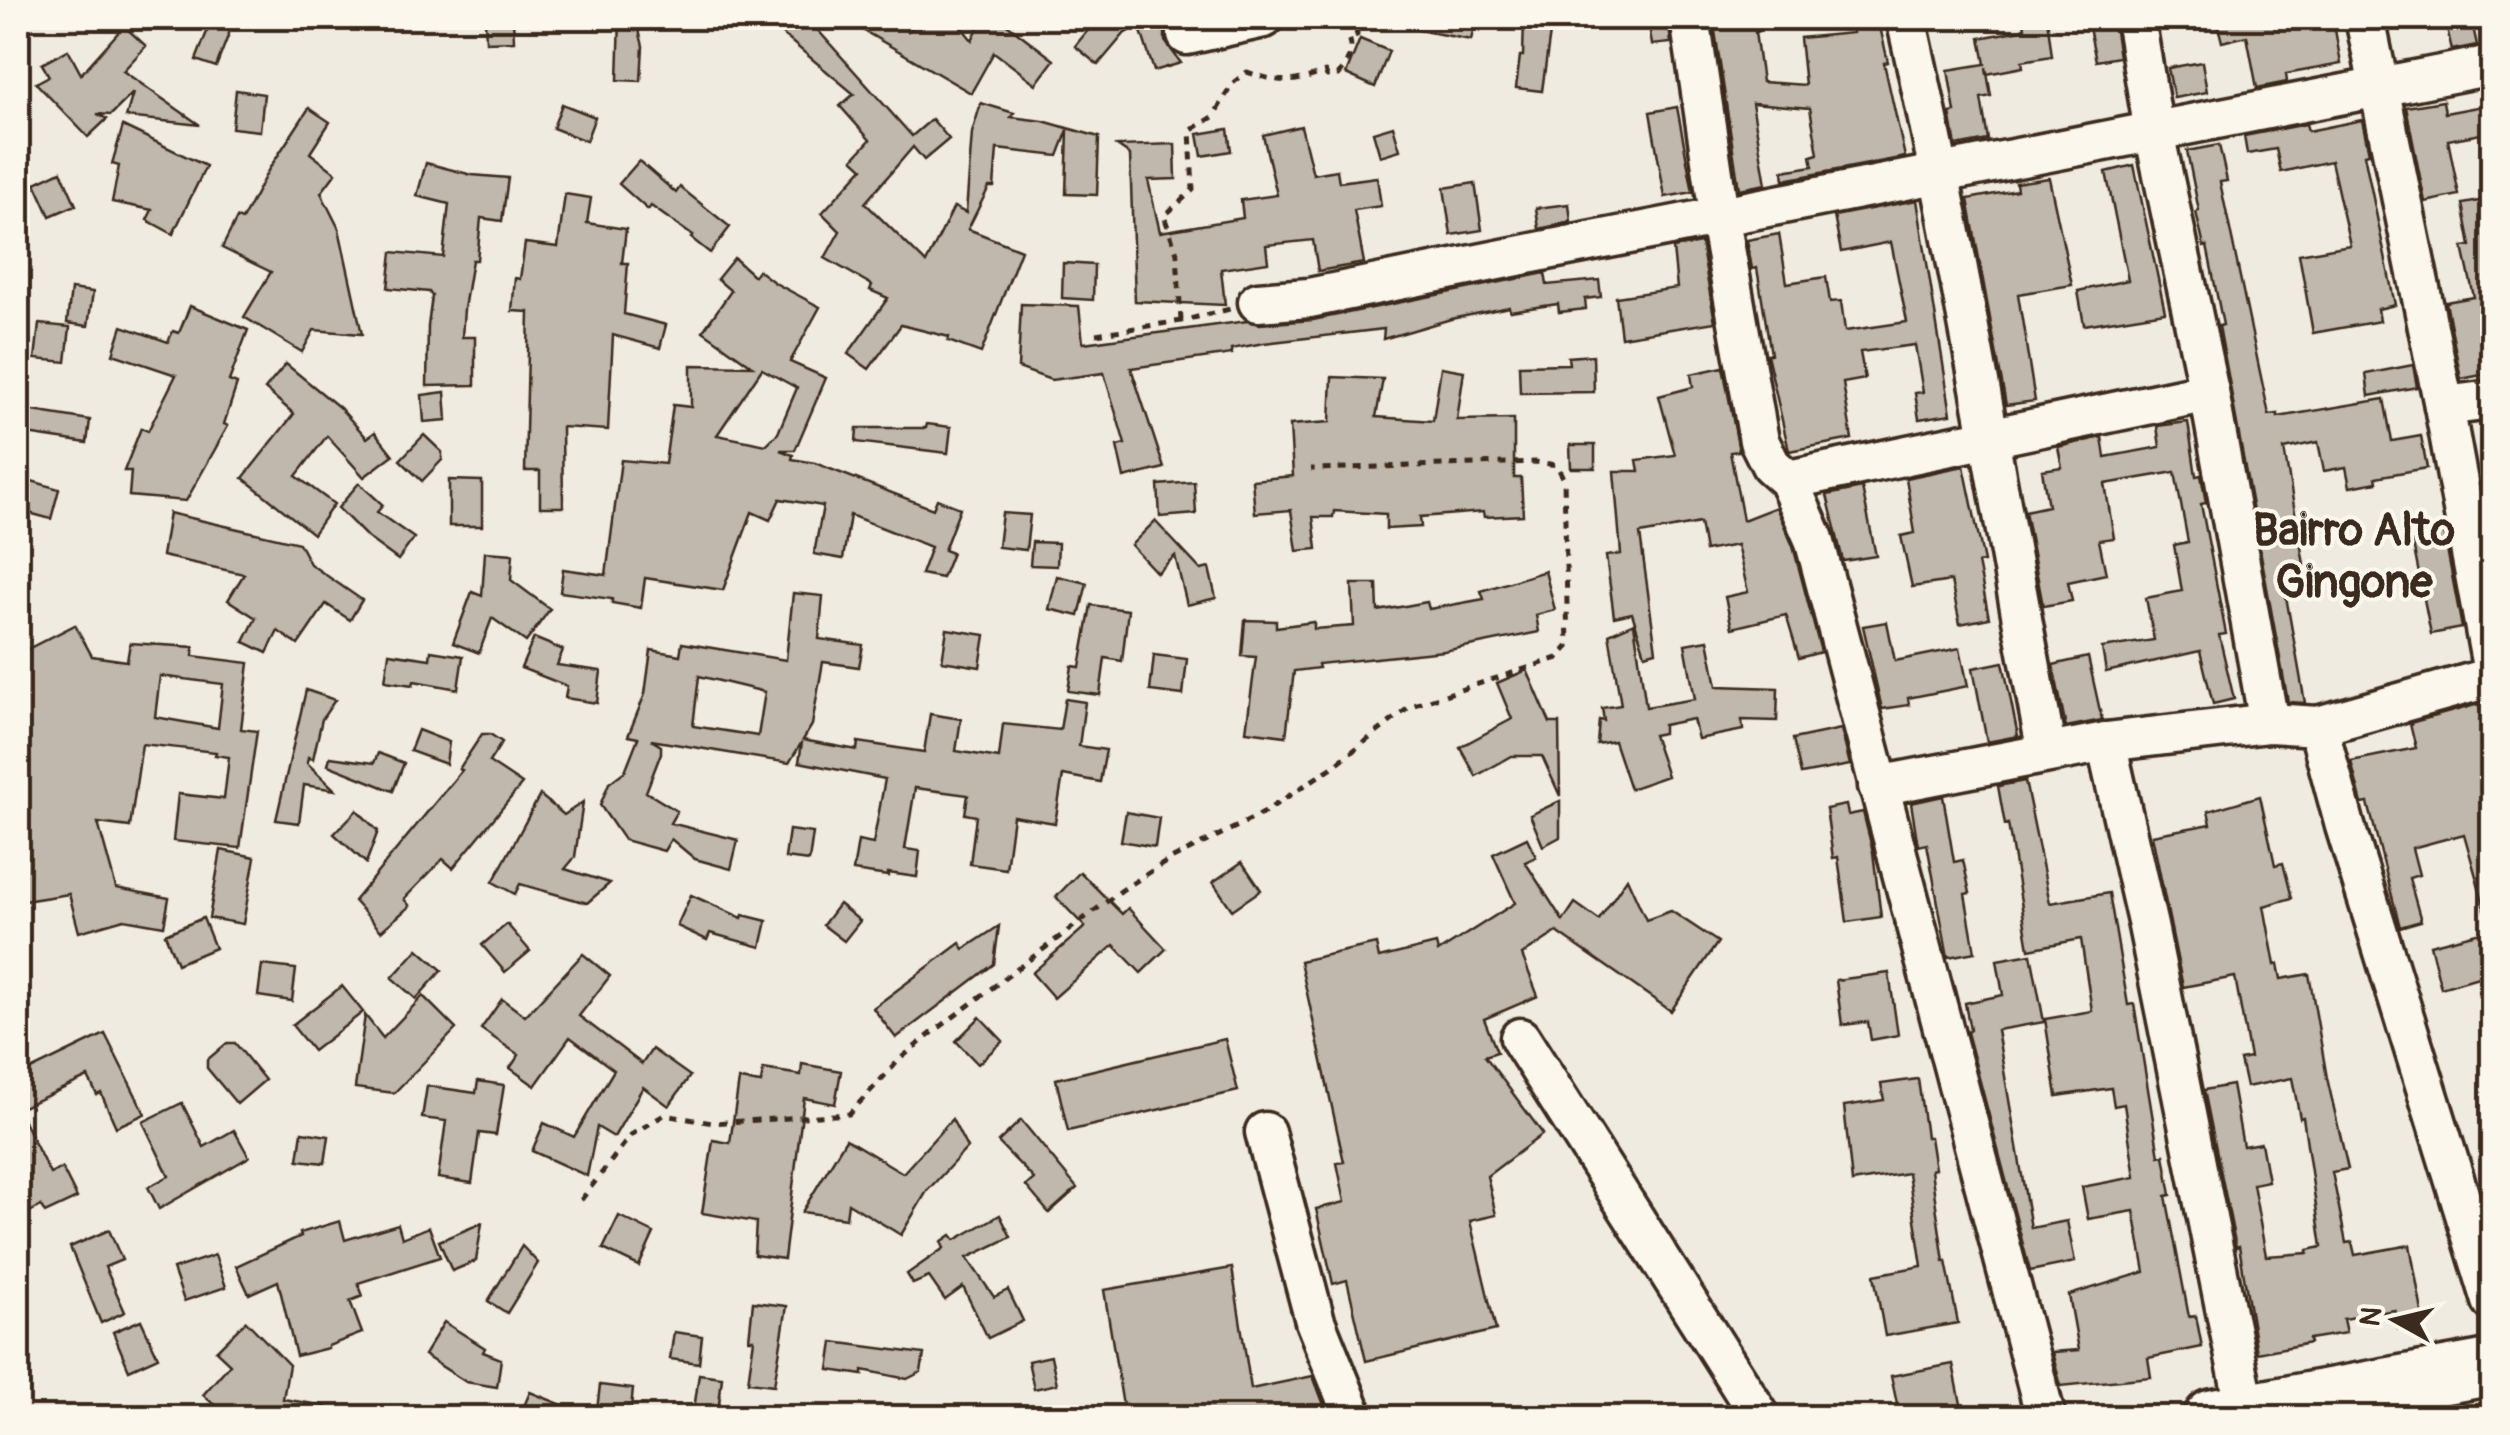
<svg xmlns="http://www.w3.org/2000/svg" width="2510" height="1435" font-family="Pangolin,sans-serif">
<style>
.building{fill:#c0b8ad;stroke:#3b2a1e;stroke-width:2.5;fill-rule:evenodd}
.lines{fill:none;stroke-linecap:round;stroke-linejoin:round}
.minor-casing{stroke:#3b2a1e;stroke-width:45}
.highway-casing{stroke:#3b2a1e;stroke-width:62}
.path{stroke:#3b2a1e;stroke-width:5;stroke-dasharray:8 8;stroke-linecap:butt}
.minor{stroke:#fbf7ec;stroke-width:38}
.highway{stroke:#fbf7ec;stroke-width:55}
.labels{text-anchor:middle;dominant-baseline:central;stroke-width:8;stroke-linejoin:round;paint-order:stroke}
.district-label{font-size:45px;font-weight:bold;fill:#3b2a1e;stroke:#fbf7ec}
</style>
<rect width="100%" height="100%" fill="#f0ebe0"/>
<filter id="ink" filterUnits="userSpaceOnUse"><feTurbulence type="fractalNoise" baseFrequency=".01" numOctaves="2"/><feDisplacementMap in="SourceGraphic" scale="20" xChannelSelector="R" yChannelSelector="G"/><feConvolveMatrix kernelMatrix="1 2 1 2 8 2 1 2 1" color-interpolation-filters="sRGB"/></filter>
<g filter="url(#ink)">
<!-- building -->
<g class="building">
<path d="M485 18H513L514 41 486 42Z"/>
<path d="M620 18H636L643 46 641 81 618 80Z"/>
<path d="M763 18H807L912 136 932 119 949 139 924 160 913 147 865 203 926 263 954 207 966 213 972 133 981 103 1014 113 1011 117 1043 121 1099 137 1097 195 1066 194 1068 130 1058 156 997 149 994 187H989L968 229 1021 250 981 353 948 341 949 337 901 325 869 369 848 354 888 298 870 290 872 285 825 258 840 231 822 213 863 168 853 159 870 140 840 106 854 94Z"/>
<path d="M842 18H886L908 31 924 18H954L972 40 983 18H999L1054 60 1036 84 994 52 971 93Z"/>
<path d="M1098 18H1156L1125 33 1098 65 1075 46Z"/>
<path d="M1409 18H1476L1471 40 1408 28Z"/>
<path d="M1524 18H1552L1542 91 1516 88 1520 56H1523Z"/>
<path d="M1648 18H1668L1671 43 1652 45Z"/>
<path d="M1713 18H1757L1758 31 1755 32 1762 82 1805 85 1800 38 1853 33 1850 18H1878L1888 62 1884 63 1905 157 1784 180 1783 171 1813 166 1811 156 1818 154 1810 108 1752 103 1766 184 1739 189Z"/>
<path d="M2023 18H2047L2052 56 2022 61 2023 67 1987 74 1986 67 1991 96 1981 98 1988 140 1956 146 1950 113 1955 112 1948 70 1985 64 1980 38 2021 30 2025 27Z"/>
<path d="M2087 18H2113L2119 57 2096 61Z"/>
<path d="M2216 18H2333L2341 64 2286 74 2287 82 2257 88 2247 36 2222 42Z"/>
<path d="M2471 18 2477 45 2452 50 2446 24Z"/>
<path d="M210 24 230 31 216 67 196 60Z"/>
<path d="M124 26 146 46 123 71 200 125 126 117 133 93 111 115 97 114 107 119 88 137 36 83 49 76 42 64 68 50 81 74Z"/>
<path d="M1140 28 1165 30V41L1181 63 1154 71Z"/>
<path d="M1360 39 1389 51 1375 87 1346 74Z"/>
<path d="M2202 62 2207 92 2174 98 2168 68Z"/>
<path d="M236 90 264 94 260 131 232 128Z"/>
<path d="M2443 101 2445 113 2488 105 2492 132 2448 140 2459 195 2425 202 2406 107Z"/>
<path d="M562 104 595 117 586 141 553 128Z"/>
<path d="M1677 107 1693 192 1665 197 1650 112Z"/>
<path d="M309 108 330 122 310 153 336 173 321 193 339 229 362 334 314 330 302 352 244 317 271 272 222 248 237 218 242 220 269 169Z"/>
<path d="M2362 120 2369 153 2364 154 2395 305 2378 309 2380 321 2313 333 2299 254 2350 245 2331 161 2281 172 2276 149 2247 154 2244 136 2306 124 2308 131Z"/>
<path d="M123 126 206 166 173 234 147 220 152 210 112 202 119 166 112 164Z"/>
<path d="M1301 126 1313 174 1337 170 1339 182 1377 177 1381 206 1354 210 1364 263 1318 271 1313 240 1266 245 1268 262 1221 269 1225 305 1135 301 1130 155 1117 146 1175 144 1176 179 1148 180 1160 232 1243 218 1241 200 1277 195 1263 135Z"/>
<path d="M1393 126 1400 150 1380 156 1373 132Z"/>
<path d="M1228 129 1231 151 1202 156 1198 134Z"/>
<path d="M2219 145 2227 181 2220 182 2269 415 2278 414V417L2384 399 2392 441 2421 436 2427 468 2376 477 2377 482 2350 487 2346 467 2324 471 2318 442 2284 449 2305 570 2282 574 2305 703 2288 702 2219 326 2223 325 2207 246 2204 247 2196 212 2199 211 2187 151Z"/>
<path d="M639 161 676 193 680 187 730 227 710 253 691 238 693 236 651 206 648 210 619 184Z"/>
<path d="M426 163 472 175 508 178 502 221 481 218 477 260H472L464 309 462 337H475V385L427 386 428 326 432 296 429 292 388 288 392 252 443 257 449 204 417 196Z"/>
<path d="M2134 165 2165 312 2084 325 2078 291 2128 280 2106 172Z"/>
<path d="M61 171 76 205 50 216 35 183Z"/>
<path d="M2049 178 2072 285 2018 294 2035 401 2006 405 1968 199 2017 190 2016 183Z"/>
<path d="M1475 183 1482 230 1451 235 1444 188Z"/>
<path d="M565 194 591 198 587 223 626 229 622 263H628L624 314 666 325 660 348 613 335 608 430 562 427 563 507H540V471H525L529 312 512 311 515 278 520 279 525 243 558 247Z"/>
<path d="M1917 200 1951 414 1919 419 1915 393 1923 392 1915 345 1860 352 1865 379 1843 383 1852 439 1789 451 1767 354H1771L1757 268 1752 269 1747 240 1779 234 1787 283 1826 277 1830 302 1841 301 1845 331 1907 322 1891 242 1841 252 1834 216Z"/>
<path d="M2485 200 2488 219 2492 218V338H2489L2492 373 2461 379 2446 302 2474 297 2463 247 2471 246 2463 204Z"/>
<path d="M1569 204 1571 222 1539 229 1536 208Z"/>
<path d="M1701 243 1715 322 1621 337 1616 297 1677 288 1673 248Z"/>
<path d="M734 258 754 276 758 270 775 283 820 307 790 362 826 378 795 450H780L793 455 792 459 815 463 933 509 937 499 960 508 944 550 952 553 942 578 921 574 931 547 850 515 843 559 814 554 823 506 780 499 770 520 752 512 723 590 645 578 641 608 612 603V599L560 592 563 569 606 575 621 460 665 464 673 405 691 407V365L752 366 703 331 731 291 717 279ZM762 369 797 388 778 433 766 445 717 435Z"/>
<path d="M1063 263 1094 265 1093 300 1062 298Z"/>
<path d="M1545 273 1547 285 1599 280 1601 297 1585 299 1586 309 1559 312 1558 304 1510 311 1509 307 1451 319 1383 339 1384 329 1264 343 1231 349 1232 354 1131 368 1164 468 1124 478 1117 446 1125 444 1104 373 1051 380 1018 368 1021 304 1079 306 1083 343 1247 321 1260 324 1313 320Z"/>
<path d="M71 289 93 292 88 326 67 323Z"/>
<path d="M190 306 248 330 229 381 237 384 224 424 228 426 186 501 129 496 131 471H124L141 428 148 431 176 375 113 354 122 326 168 342 173 331 179 333Z"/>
<path d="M39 324 70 327 66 362 35 359Z"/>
<path d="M1593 355 1594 392 1520 393 1519 365 1569 364 1568 357Z"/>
<path d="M286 364 340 408 367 438 375 432 393 455 364 477 327 436 296 476 334 504 313 534 243 478 294 414 265 389Z"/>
<path d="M2413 365 2417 387 2369 396 2366 374Z"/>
<path d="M1441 367 1464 371 1457 420 1514 419V478H1521L1523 515 1484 517 1483 512 1420 517 1421 527 1386 529V514L1334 511 1333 517H1313L1317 549 1297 551 1291 510 1255 513 1252 480 1293 476 1290 425 1330 422 1332 377 1383 379 1376 417 1433 421Z"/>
<path d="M1723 367 1739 451 1730 452 1743 520 1776 507 1793 546 1821 652 1799 658 1786 615 1732 628 1725 597 1748 592 1737 545 1705 551 1700 523 1640 534 1656 651 1645 654 1632 613 1614 617 1606 556 1621 554 1614 471H1639L1637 460 1675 455 1659 396 1693 387 1691 374Z"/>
<path d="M445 392 447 420 424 422 422 395Z"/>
<path d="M27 410 90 420 87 443 20 433Z"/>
<path d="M2188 422 2196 476 2201 475 2206 503 2201 504 2226 634 2219 635 2234 699 2213 704 2200 651 2106 672 2102 648 2154 640 2146 598 2182 591 2174 545 2188 542 2175 472 2105 484 2114 538 2099 540 2106 574 2068 582 2072 601 2043 606 2025 511 2048 506 2042 470 2062 467 2058 447 2102 437 2105 457 2160 447 2157 426Z"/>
<path d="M927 424 951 427 948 453 856 442 857 428H926Z"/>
<path d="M424 435 442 452V460L422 481 400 460Z"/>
<path d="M1570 445H1595V468H1571Z"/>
<path d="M1964 466 1984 562 1978 563 1989 618 1960 624 1951 581 1912 587 1901 536 1915 533 1906 478Z"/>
<path d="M25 479 59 489 51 519 18 510Z"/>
<path d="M449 480 482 481V526H449Z"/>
<path d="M1194 482 1196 514 1160 517 1158 485Z"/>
<path d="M359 483 383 505 377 512 414 538 398 560 368 538 338 508Z"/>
<path d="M1862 488 1876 556 1843 561 1827 495Z"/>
<path d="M169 513 299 543 310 564 362 600 350 620 326 604 298 645 278 631 267 653 244 642 256 618 228 600 244 574 162 556Z"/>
<path d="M1002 513 1030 515 1026 550 998 547Z"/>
<path d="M1155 521 1201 570 1209 568 1216 598 1187 605 1175 556 1157 573 1131 545Z"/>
<path d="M2443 528 2462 628 2431 634 2411 534Z"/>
<path d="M1032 542 1058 543 1057 566 1030 565Z"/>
<path d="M485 552 513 554 511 580 550 609 526 642 492 618 479 653 453 643 472 592 482 596Z"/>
<path d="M1545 571 1555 610 1536 615 1539 632 1444 651 1318 664 1319 668 1294 671 1286 736 1246 731 1256 657 1242 656 1245 620 1276 621V627L1314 622V629L1354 626 1352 584H1377L1378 611 1427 602 1429 609 1484 599 1481 591Z"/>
<path d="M1057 576 1087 583 1079 616 1049 609Z"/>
<path d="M793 593 823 596 819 639 863 645 859 667 823 662 812 725 803 740 857 750 858 742 924 752 930 714 961 719 956 751 999 758 1003 724 1060 730 1065 699 1085 702 1079 746 1106 750 1100 782 1063 775 1055 823 1013 816 1006 869 970 864 976 816 965 814 968 795 915 788 905 849 920 851 917 877 888 873V876L853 871 858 841 873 844 885 779 799 762 802 742 789 763 651 740 661 746V753L646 792 677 811 670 823 738 840 731 869 695 859 671 839 664 851 624 840 600 805 609 783 625 771 638 738 628 736 645 694 651 650 680 655 682 643 786 660ZM699 676 765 692 758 736 693 726Z"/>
<path d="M1091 605 1128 610 1122 661 1105 658 1100 695 1068 691 1072 666 1080 667Z"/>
<path d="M1887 622 1895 661 1960 648 1968 686 1908 698 1909 705 1882 709 1863 626Z"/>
<path d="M1634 623 1646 707 1695 699 1685 644 1708 640 1717 686 1778 688 1777 721 1742 720 1743 730 1698 739 1693 719 1663 725V733L1653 735 1667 776 1630 789 1614 741 1597 744 1599 720 1604 721 1602 708 1621 705 1609 634Z"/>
<path d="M75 625 92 656 127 661 130 643 194 647 193 656 249 663 241 729 257 731 240 848 173 841 178 794 224 799 229 757 215 755 216 752 142 744 130 827 98 823 116 888 169 898 164 926 124 919 79 932 69 894 18 902V654ZM160 676 223 684 218 728 155 717Z"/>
<path d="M947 629 985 635 980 667 942 661Z"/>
<path d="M534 638 563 650 557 665 601 671 597 703 565 698 567 686 521 668Z"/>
<path d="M431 651 463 656 458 689 414 681 413 685 385 681 389 653 430 659Z"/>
<path d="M1154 655 1187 659 1183 695 1150 691Z"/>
<path d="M2088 657 2102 720 2066 727 2053 665Z"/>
<path d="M2003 662 2018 736 1987 742 1973 668Z"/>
<path d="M1527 670 1550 723H1559L1560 796 1542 756H1512L1476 776 1460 747 1512 719 1497 683Z"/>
<path d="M306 690 335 700 322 719 313 759 308 757 307 763 335 790 304 785 299 823 276 820Z"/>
<path d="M2479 704 2492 750V777L2480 780 2492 828V911L2486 912 2464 834 2412 848 2419 875 2409 878 2421 921 2400 927 2368 803 2362 804 2351 761 2416 748 2410 723Z"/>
<path d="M1841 729 1850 765 1801 774 1793 739Z"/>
<path d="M418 730 449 742 446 764 410 751Z"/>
<path d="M482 734H490L502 742 489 762 522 784 453 868 443 859 404 899 410 906 381 931 354 901 462 770 459 769Z"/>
<path d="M378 753 404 763 393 791 328 765 330 757 374 763Z"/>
<path d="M2025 781 2050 903 2109 893 2128 1005 2134 1004 2159 1156 2164 1155 2171 1195 2166 1196 2189 1317 2196 1316 2202 1347 2148 1358 2151 1377 2061 1386 2052 1352 2079 1350 2069 1295 2145 1272 2134 1211 2088 1219 2082 1187 2135 1177 2124 1104 2114 1106 2111 1088 2057 1096 2045 1019 2092 1011 2081 939 2029 949 2008 824 2005 825 1998 786Z"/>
<path d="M540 795 564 815 583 802 575 857 565 869 610 883 587 903 520 884 515 894 493 882Z"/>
<path d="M1943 796 1954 862 1963 860 1970 893 1965 894 1975 952 1948 957 1927 844 1918 846 1911 803Z"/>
<path d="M2260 796 2275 865 2283 863 2292 898 2264 906 2275 965 2278 964 2281 979 2309 974 2327 1078 2348 1169 2332 1172 2346 1243 2352 1242 2355 1255 2410 1245 2424 1323 2398 1328 2395 1310 2343 1319 2346 1333 2309 1339 2310 1343 2257 1353 2239 1246 2236 1247 2204 1090 2232 1085 2243 1146 2261 1143 2268 1181 2253 1184 2266 1256 2308 1253V1250L2322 1247 2303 1117 2300 1118 2292 1078 2246 1087 2240 1060 2250 1058 2235 977 2183 987 2152 835 2211 824 2208 811Z"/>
<path d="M1560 801V837L1543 846 1530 815Z"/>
<path d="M1846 805 1848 815 1863 812 1873 852 1881 917 1847 922 1838 857 1833 858 1826 809Z"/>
<path d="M357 810 378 831 366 863 334 834Z"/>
<path d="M1126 812 1159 818 1155 847 1121 841Z"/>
<path d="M789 830 813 833 809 861 785 858Z"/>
<path d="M1527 838 1536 857 1525 862 1563 921 1575 903 1599 920 1627 878 1646 920 1671 911 1718 942 1671 1011 1557 932 1522 955 1538 996 1484 1019 1497 1052 1485 1056 1543 1134 1487 1176 1496 1215 1470 1221 1496 1330 1366 1361 1347 1280 1333 1284 1316 1209 1345 1202 1337 1163 1344 1162 1300 961 1376 944 1379 958 1436 944 1438 952 1515 903 1493 854Z"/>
<path d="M221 850 255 857 243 924 209 918Z"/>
<path d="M1242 862 1261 890 1232 910 1213 882Z"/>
<path d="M1080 872 1122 914 1128 908 1166 949 1141 973 1114 945 1054 998 1032 973 1085 927 1056 897Z"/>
<path d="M691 895 742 918 743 915 767 921 761 947 710 933 707 940 677 926Z"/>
<path d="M839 904 860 921 844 941 823 925Z"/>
<path d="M203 918 215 948 177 964 165 934Z"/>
<path d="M507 924 530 951 505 972 482 945Z"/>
<path d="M999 926 994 964 896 1038 873 1008 960 943 964 949Z"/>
<path d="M2492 929V973L2441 988 2430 945Z"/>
<path d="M418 949 442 970 416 999 392 978Z"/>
<path d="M583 954 610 976 579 1016 642 1064 652 1049 690 1076 669 1106 643 1087 614 1137 597 1127 587 1176 532 1151 544 1123 574 1137 614 1070 570 1037 535 1086 510 1068 519 1055 481 1029 502 999 525 1016Z"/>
<path d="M2031 954 2044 1022 1997 1030 2031 1228 2067 1221 2075 1262 2030 1271 1967 1032 1970 1030 1965 1003 2003 995 1997 960Z"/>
<path d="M262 965 296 969 292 1001 258 996Z"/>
<path d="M1889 973 1898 1035 1871 1040 1868 1022 1842 1025 1836 980Z"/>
<path d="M342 986 363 1012 313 1051 292 1025Z"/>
<path d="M423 996 456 1029 394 1093 355 1088 365 1015 383 1038Z"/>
<path d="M980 1017 1003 1041 978 1064 956 1041Z"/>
<path d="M105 1034 145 1114 116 1127 101 1093 97 1095 88 1077 18 1109 50 1174 62 1168 77 1198 45 1213 41 1206 18 1218V1076Z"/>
<path d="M1225 1039 1238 1091 1068 1131 1056 1079Z"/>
<path d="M227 1043H235L265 1080 237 1104 207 1068V1060Z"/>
<path d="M802 1064 841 1071 835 1104 804 1098 784 1259 754 1255 756 1222 702 1213 713 1140 730 1143 739 1080 761 1083 763 1069 801 1075Z"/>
<path d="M1918 1079 1926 1137H1930L1935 1169 1931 1170 1944 1262 1946 1261 1958 1323 1885 1336 1874 1275 1922 1266 1908 1173 1852 1182 1844 1106 1884 1100 1881 1084Z"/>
<path d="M478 1081 504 1085 496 1135 479 1133 472 1183 438 1178 446 1121 422 1118 427 1086 476 1093Z"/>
<path d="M182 1103 204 1147 234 1130 249 1157 159 1209 148 1187 169 1176 143 1122Z"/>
<path d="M952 1119 967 1148 927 1191 901 1235 848 1203 846 1218 802 1212 846 1139 903 1173Z"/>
<path d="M1021 1120 1077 1188 1049 1213 1026 1186 1034 1179 998 1142Z"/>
<path d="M302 1132 329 1136 325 1163 298 1160Z"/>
<path d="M1000 1215 1011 1237 967 1258 994 1297 1008 1290 1023 1321 988 1338 963 1287 945 1300 929 1277 913 1284 907 1274 944 1248 941 1242 951 1235 955 1240Z"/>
<path d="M619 1216 654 1233 639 1266 603 1249Z"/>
<path d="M340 1221 345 1240 398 1224 402 1238 429 1227 440 1257 358 1283 363 1296 350 1301 362 1333 328 1346V1348L296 1356 278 1281 249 1294 236 1266 301 1236 300 1233Z"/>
<path d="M482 1223 476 1261 452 1271 439 1241Z"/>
<path d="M109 1230 122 1260 105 1267 125 1312 101 1323 70 1247Z"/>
<path d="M522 1246 538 1263 507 1313 488 1301Z"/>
<path d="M215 1255 226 1287 184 1301 173 1269Z"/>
<path d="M1232 1268 1251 1389 1313 1376 1329 1418H1125L1104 1290Z"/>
<path d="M753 1302 787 1306 774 1385 748 1382 754 1339H749Z"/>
<path d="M141 1320 158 1357 129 1370 113 1332Z"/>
<path d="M246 1321 289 1365 283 1399 326 1406 325 1418H229L203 1395 230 1364 216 1351Z"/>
<path d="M444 1322 485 1348 483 1352 501 1359 497 1387 466 1382 424 1355Z"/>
<path d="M674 1332 702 1336 699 1363 670 1359Z"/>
<path d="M833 1342 924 1354 921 1372 907 1379 863 1370V1375L829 1370Z"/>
<path d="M1051 1356 1057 1384 1034 1389 1028 1361Z"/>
<path d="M1953 1364 1962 1409 1918 1418H1900L1891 1376Z"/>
<path d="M699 1374 722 1377 718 1413 694 1410Z"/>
<path d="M600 1385 633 1389 630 1418H596Z"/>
<path d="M530 1392 592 1417 591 1418H519Z"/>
</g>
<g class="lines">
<defs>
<g id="minor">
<path d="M1690 18 1719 214 1759 441 1771 465 1788 480 1814 539 2046 1418"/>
<path d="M1906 18C1961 261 2000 508 2047 753"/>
<path d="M2135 18 2154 132 2209 392 2269 723"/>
<path d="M2365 18 2444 406 2492 667"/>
<path d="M1187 35 1264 18"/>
<path d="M1258 302 1309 298C1703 218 2098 142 2492 65"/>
<path d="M2444 406 2492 400"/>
<path d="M1788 480 2209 392"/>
<path d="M2318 726 2345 826 2492 1301"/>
<path d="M2106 742 2148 926 2246 1411"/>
<path d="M1878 786 2106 742 2269 723 2318 726 2492 677"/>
<path d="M1520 1038 1761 1418"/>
<path d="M1265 1132 1315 1321 1354 1418"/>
</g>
<path id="highway" d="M2212 1418 2492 1367"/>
</defs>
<!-- minor casing -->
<use href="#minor" class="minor-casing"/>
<!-- highway casing -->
<use href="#highway" class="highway-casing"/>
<!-- path -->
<g class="path">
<path d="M1181 321 1177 253 1164 216 1193 190 1190 131 1213 117 1233 83 1247 72C1280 83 1292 84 1325 72L1327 76 1338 75C1346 65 1355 51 1349 38L1357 35V32L1345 27"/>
<path d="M1096 334 1181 321 1230 309"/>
<path d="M581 1200 631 1135 664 1115 713 1123 849 1114 901 1058 932 1033 1122 890 1169 860 1260 815 1331 768 1411 706 1558 658 1568 647 1564 480 1557 465 1535 462 1311 469"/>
</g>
<!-- minor -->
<use href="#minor" class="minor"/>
<!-- highway -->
<use href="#highway" class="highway"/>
</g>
</g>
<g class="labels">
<!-- district labels -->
<g class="district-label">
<text x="2354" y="531">Bairro Alto<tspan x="2354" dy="52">Gingone</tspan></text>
</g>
</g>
<!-- margin -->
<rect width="2510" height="1435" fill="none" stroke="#fbf7ec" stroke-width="60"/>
<rect x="30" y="30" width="2450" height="1375" fill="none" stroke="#3b2a1e" stroke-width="4" filter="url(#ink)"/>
<!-- north arrow -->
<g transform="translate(2395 1320) rotate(278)" stroke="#fbf7ec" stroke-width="8" paint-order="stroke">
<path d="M0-8L18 38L0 25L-18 38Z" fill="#3b2a1e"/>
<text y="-15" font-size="28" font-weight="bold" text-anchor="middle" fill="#3b2a1e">N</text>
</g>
</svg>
